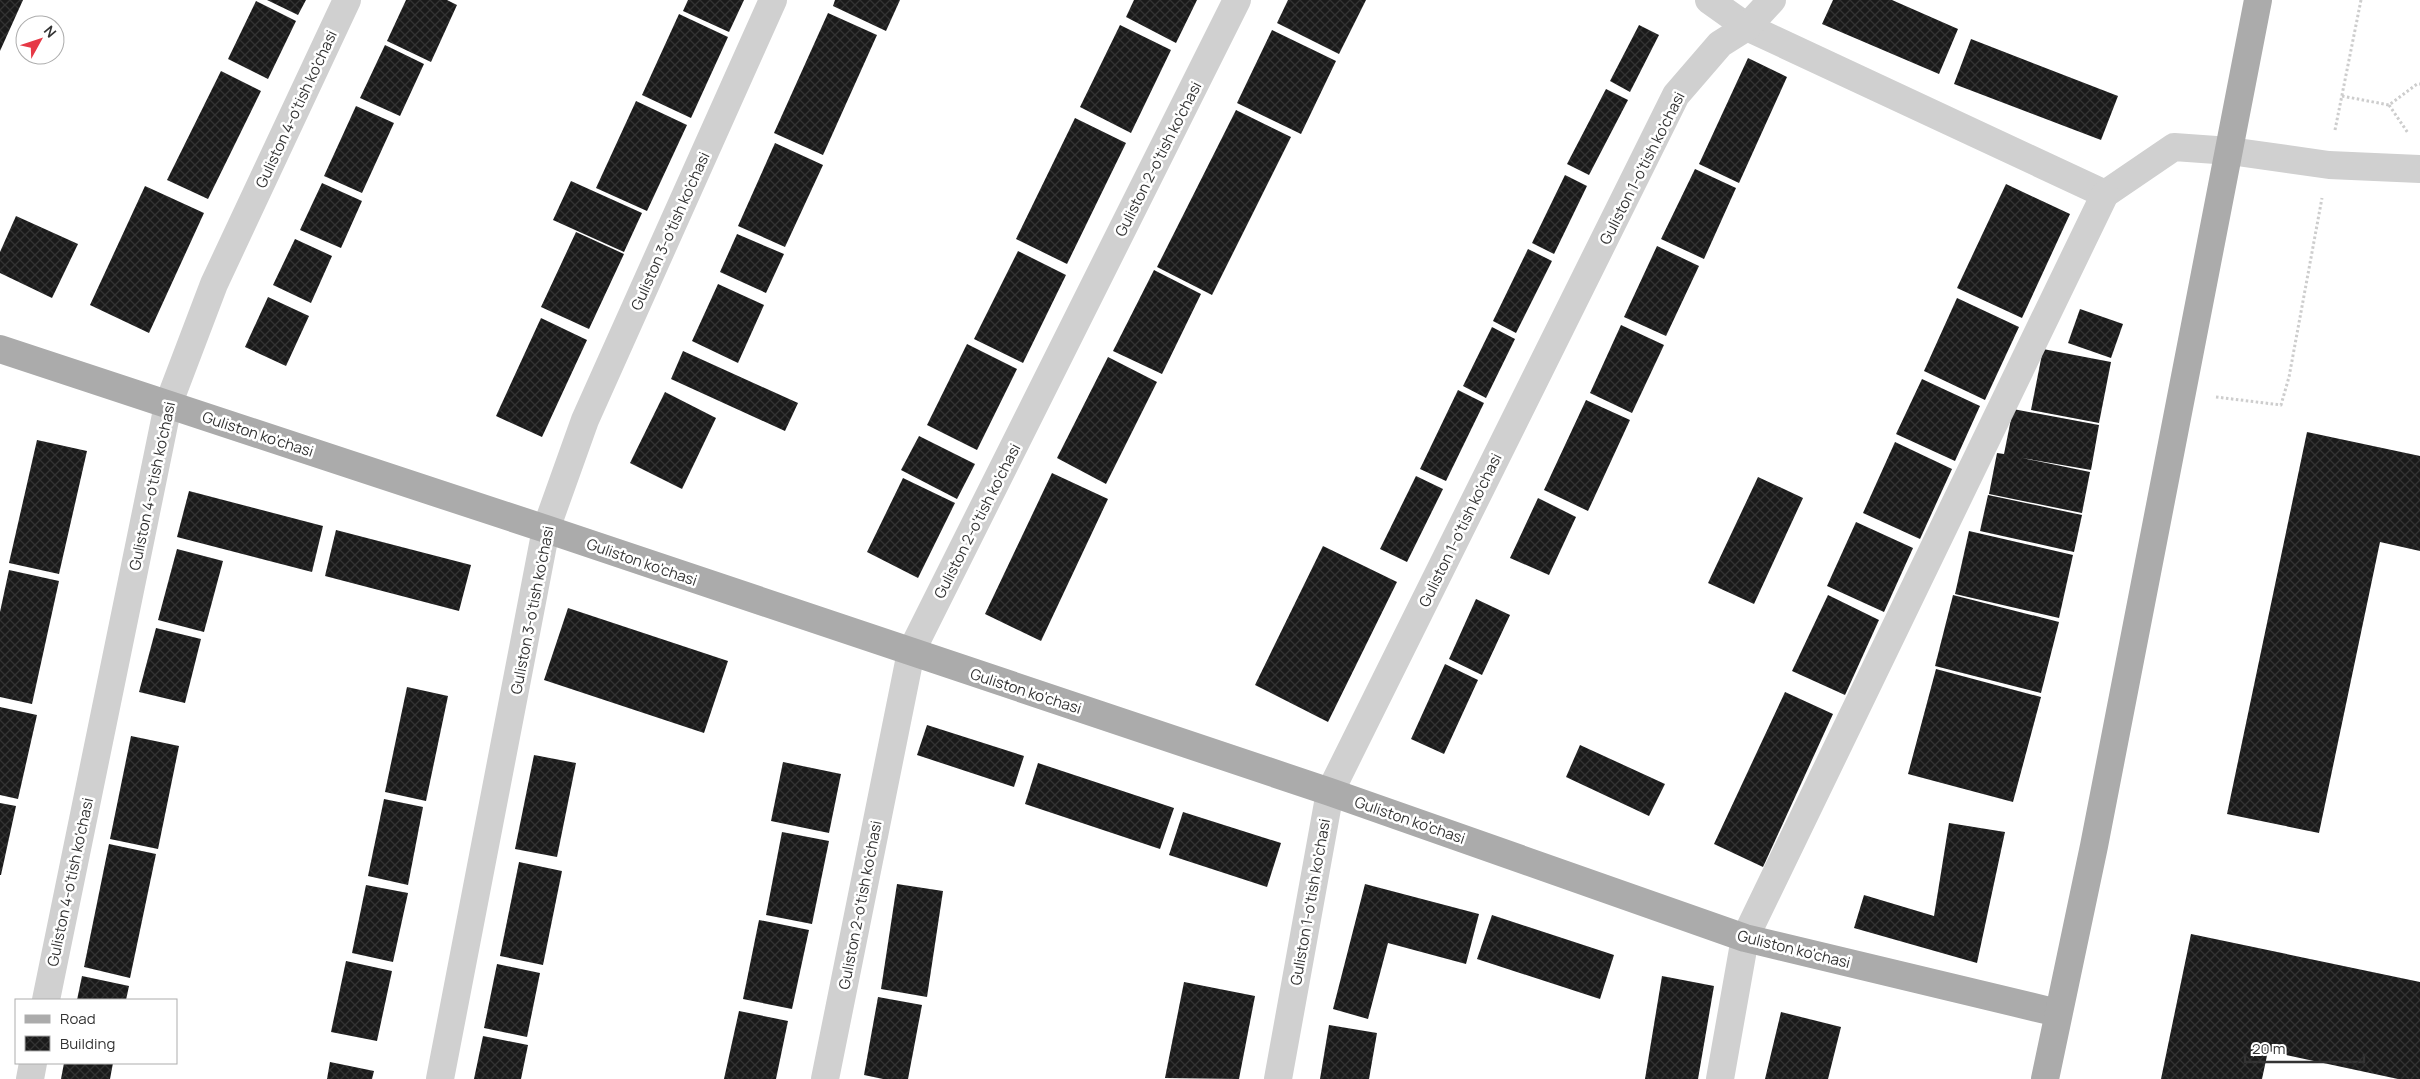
<svg xmlns="http://www.w3.org/2000/svg" width="2420" height="1079" font-family="Manrope,sans-serif">
<style>
.building{fill:url(#building-cross-hatch)}
.lines{fill:none;stroke-linecap:round;stroke-linejoin:round}
.path{stroke:#cdcdcd;stroke-width:3;stroke-dasharray:2.5 2.5;stroke-linecap:butt}
.minor{stroke:#d0d0d0;stroke-width:28}
.major{stroke:#ababab;stroke-width:28}
.labels{text-anchor:middle;dominant-baseline:central;stroke-width:5;stroke-linejoin:round;paint-order:stroke}
.street-label{font-size:15px;fill:#333;stroke:#fff}
</style>
<defs>
<pattern id="building-cross-hatch" width="8" height="8" patternUnits="userSpaceOnUse" patternTransform="scale(1.25)"><rect width="8" height="8" fill="#1a1a1a"/><path d="M0 0l8 8M0 8l8-8" fill="none" stroke="#333"/></pattern>
</defs>
<rect width="100%" height="100%" fill="#fff"/>
<!-- building -->
<g class="building">
<path d="M0 0H23L0 51Z"/>
<path d="M267 0H306L298 15Z"/>
<path d="M406 0H447L457 5 431 62 387 41Z"/>
<path d="M688 0H744L729 32 683 11Z"/>
<path d="M835 0H900L886 31 833 6Z"/>
<path d="M1134 0H1197L1176 43 1126 17Z"/>
<path d="M1288 0H1366L1339 54 1277 23Z"/>
<path d="M1833 0H1892L1958 29 1939 74 1822 24Z"/>
<path d="M256 1 296 21 268 79 228 59Z"/>
<path d="M828 13 877 35 823 155 774 133Z"/>
<path d="M679 14 728 37 691 118 642 95Z"/>
<path d="M1120 25 1171 50 1131 133 1080 107Z"/>
<path d="M1639 25 1659 35 1630 92 1610 81Z"/>
<path d="M1272 30 1336 61 1301 134 1237 103Z"/>
<path d="M1971 39 2118 96 2101 140 1954 84Z"/>
<path d="M385 45 424 64 400 116 360 98Z"/>
<path d="M1748 58 1787 77 1739 183 1699 164Z"/>
<path d="M221 71 261 91 208 199 167 180Z"/>
<path d="M1606 89 1628 100 1589 175 1567 164Z"/>
<path d="M636 101 687 125 647 211 596 188Z"/>
<path d="M356 106 394 123 362 193 324 176Z"/>
<path d="M1236 110 1291 137 1212 295 1157 267Z"/>
<path d="M1075 118 1126 143 1067 264 1016 239Z"/>
<path d="M775 143 823 165 785 247 738 226Z"/>
<path d="M1695 169 1736 188 1704 259 1661 239Z"/>
<path d="M1565 175 1587 186 1554 254 1532 243Z"/>
<path d="M571 181 642 213 624 252 553 220Z"/>
<path d="M322 183 362 201 341 248 300 230Z"/>
<path d="M2006 184 2070 214 2022 318 1957 288Z"/>
<path d="M145 186 204 213 149 333 90 305Z"/>
<path d="M16 216 78 244 52 298 0 273V252Z"/>
<path d="M576 232 624 254 589 329 541 307Z"/>
<path d="M737 234 784 254 766 293 720 272Z"/>
<path d="M295 239 332 256 311 303 273 285Z"/>
<path d="M1657 246 1699 266 1666 336 1624 317Z"/>
<path d="M1528 249 1552 261 1516 333 1493 321Z"/>
<path d="M1018 251 1066 275 1023 363 974 339Z"/>
<path d="M1154 270 1201 294 1162 374 1113 351Z"/>
<path d="M718 284 764 305 738 363 692 341Z"/>
<path d="M268 297 309 316 286 366 245 347Z"/>
<path d="M1957 298 2019 327 1985 400 1924 371Z"/>
<path d="M2080 309 2123 324 2111 358 2068 343Z"/>
<path d="M541 318 587 340 542 437 496 416Z"/>
<path d="M1621 325 1664 345 1632 413 1590 393Z"/>
<path d="M1492 327 1515 339 1486 398 1463 386Z"/>
<path d="M967 344 1017 369 977 450 927 425Z"/>
<path d="M2043 349 2111 362 2099 423 2031 410Z"/>
<path d="M683 351 798 403 785 431 671 379Z"/>
<path d="M1108 357 1157 382 1106 484 1057 458Z"/>
<path d="M1922 379 1980 406 1955 461 1896 434Z"/>
<path d="M1458 390 1484 403 1446 481 1420 469Z"/>
<path d="M665 392 716 418 682 489 630 463Z"/>
<path d="M1586 400 1630 420 1588 511 1544 490Z"/>
<path d="M2013 409 2099 425 2091 470 2022 458 2090 472 2082 513 1989 494 1997 453 2004 454Z"/>
<path d="M2307 432 2420 456V551L2380 542 2319 833 2227 814Z"/>
<path d="M919 436 975 464 957 499 901 470Z"/>
<path d="M37 440 87 451 59 574 9 563Z"/>
<path d="M1895 442 1952 469 1920 539 1863 513Z"/>
<path d="M1052 473 1108 499 1041 641 985 614Z"/>
<path d="M1416 476 1443 489 1407 562 1380 549Z"/>
<path d="M1758 477 1803 498 1754 604 1708 583Z"/>
<path d="M903 478 955 503 918 578 867 552Z"/>
<path d="M189 491 323 526 312 572 177 537Z"/>
<path d="M1988 495 2082 515 2074 552 1980 531Z"/>
<path d="M1538 498 1576 517 1549 575 1510 558Z"/>
<path d="M1856 522 1913 548 1884 612 1827 586Z"/>
<path d="M336 530 471 565 459 611 325 576Z"/>
<path d="M1969 531 2073 555 2059 618 1955 594Z"/>
<path d="M1323 546 1397 582 1328 722 1255 685Z"/>
<path d="M177 549 223 561 204 632 158 620Z"/>
<path d="M9 570 59 581 32 704 0 697V612Z"/>
<path d="M1828 595 1879 620 1845 695 1792 671Z"/>
<path d="M1953 595 2059 622 2041 693 1935 666Z"/>
<path d="M1476 599 1510 615 1482 675 1449 659Z"/>
<path d="M568 608 728 661 704 733 544 680Z"/>
<path d="M156 628 201 639 185 703 139 692Z"/>
<path d="M1445 664 1478 680 1444 754 1411 739Z"/>
<path d="M1936 669 2041 697 2013 802 1908 774Z"/>
<path d="M407 687 448 696 426 801 385 792Z"/>
<path d="M1785 692 1833 714 1763 867 1714 844Z"/>
<path d="M0 707 37 715 18 799 0 795Z"/>
<path d="M927 725 1024 756 1014 787 917 755Z"/>
<path d="M131 736 179 746 158 849 110 839Z"/>
<path d="M1580 745 1665 784 1649 816 1566 777Z"/>
<path d="M534 755 576 763 557 857 515 849Z"/>
<path d="M783 762 841 774 829 833 771 821Z"/>
<path d="M1038 763 1174 808 1160 849 1025 804Z"/>
<path d="M384 799 423 807 408 885 368 876Z"/>
<path d="M0 803 16 806 1 875H0Z"/>
<path d="M1183 812 1281 843 1267 887 1169 855Z"/>
<path d="M1949 823 2005 832 1977 963 1854 928 1864 895 1934 916Z"/>
<path d="M782 832 829 841 812 924 766 915Z"/>
<path d="M109 844 156 854 130 978 84 967Z"/>
<path d="M519 862 562 871 543 965 500 956Z"/>
<path d="M897 884 943 891 927 997 881 989Z"/>
<path d="M1365 884 1479 914 1466 964 1388 943 1368 1019 1333 1009Z"/>
<path d="M366 885 408 893 393 962 352 953Z"/>
<path d="M1492 915 1614 955 1600 999 1477 959Z"/>
<path d="M759 920 809 930 792 1009 743 999Z"/>
<path d="M2191 934 2420 982V1079H2398L2268 1051 2262 1079H2161Z"/>
<path d="M346 961 392 971 377 1041 331 1032Z"/>
<path d="M497 964 540 973 527 1037 484 1028Z"/>
<path d="M82 976 129 986 126 1000H77Z"/>
<path d="M1662 976 1714 986 1698 1079H1645Z"/>
<path d="M1184 982 1255 996 1239 1079 1165 1078Z"/>
<path d="M878 997 922 1005 908 1079H883L864 1075Z"/>
<path d="M739 1011 788 1021 776 1079H724Z"/>
<path d="M1781 1012 1841 1027 1828 1079H1765Z"/>
<path d="M1329 1025 1377 1033 1369 1079H1320Z"/>
<path d="M483 1036 528 1045 521 1079H474Z"/>
<path d="M330 1062 374 1071 372 1079H327Z"/>
<path d="M64 1063H113L110 1079H61Z"/>
</g>
<g class="lines">
<!-- path -->
<g class="path">
<path d="M2342 96 2389 105 2417 84H2420"/>
<path d="M2389 105 2408 133"/>
<path d="M2335 130 2361 0"/>
<path d="M2216 397 2281 405 2289 377 2322 198"/>
</g>
<!-- minor -->
<g class="minor">
<path d="M1709 0 1747 27 2105 194 2174 147 2230 151 2329 165 2420 169"/>
<path d="M46 1000 168 405 214 284 347 0"/>
<path d="M30 1079 33 1063"/>
<path d="M440 1079 546 529 585 420 773 0"/>
<path d="M825 1079 911 652 1237 0"/>
<path d="M1278 1079 1330 792 1676 95 1720 44 1747 27 1772 0"/>
<path d="M1720 1079 1745 938 2105 194"/>
</g>
<!-- major -->
<g class="major">
<path d="M0 349 546 529 1330 792 1745 938 2058 1013"/>
<path d="M2045 1079 2094 846 2258 0"/>
</g>
</g>
<g class="labels">
<!-- street labels -->
<g class="street-label">
<text transform="translate(296 109) rotate(-65)">Guliston 4-o'tish ko'chasi</text>
<text transform="translate(1158 159) rotate(-63)">Guliston 2-o'tish ko'chasi</text>
<text transform="translate(1642 168) rotate(-63)">Guliston 1-o'tish ko'chasi</text>
<text transform="translate(670 231) rotate(-66)">Guliston 3-o'tish ko'chasi</text>
<text transform="translate(258 434) rotate(18)">Guliston ko'chasi</text>
<text transform="translate(152 486) rotate(-78)">Guliston 4-o'tish ko'chasi</text>
<text transform="translate(977 521) rotate(-63)">Guliston 2-o'tish ko'chasi</text>
<text transform="translate(1460 530) rotate(-64)">Guliston 1-o'tish ko'chasi</text>
<text transform="translate(642 562) rotate(19)">Guliston ko'chasi</text>
<text transform="translate(532 610) rotate(-79)">Guliston 3-o'tish ko'chasi</text>
<text transform="translate(1026 691) rotate(18)">Guliston ko'chasi</text>
<text transform="translate(1410 820) rotate(19)">Guliston ko'chasi</text>
<text transform="translate(70 882) rotate(-78)">Guliston 4-o'tish ko'chasi</text>
<text transform="translate(1310 902) rotate(-80)">Guliston 1-o'tish ko'chasi</text>
<text transform="translate(860 905) rotate(-79)">Guliston 2-o'tish ko'chasi</text>
<text transform="translate(1794 949) rotate(14)">Guliston ko'chasi</text>
</g>
</g>
<!-- legend -->
<rect x="15" y="999" width="162" height="65" fill="#ffffff" stroke="#adadad"/>
<rect x="25" y="1015" width="25" height="8" fill="#ababab" stroke="#adadad"/>
<text x="60" y="1024" font-size="15" fill="#333333">Road</text>
<rect x="25" y="1036" width="25" height="15" fill="url(#building-cross-hatch)" stroke="#adadad"/>
<text x="60" y="1049" font-size="15" fill="#333333">Building</text>
<!-- north arrow -->
<g transform="translate(40 40) rotate(50)"><circle r="24" fill="#ffffff" stroke="#adadad"/>
<path d="M0-4L9 19L0 12L-9 19Z" fill="#e63946"/>
<text y="-8" font-size="14" font-weight="bold" text-anchor="middle" fill="#333333">N</text>
</g>
<!-- scale -->
<path d="M2245 1054v8h119v-8" fill="none" stroke="#333333" stroke-width="2.5"/>
<text x="2252" y="1054" font-size="15" fill="#333333" stroke="#ffffff" stroke-width="4" paint-order="stroke">20 m</text>
</svg>
